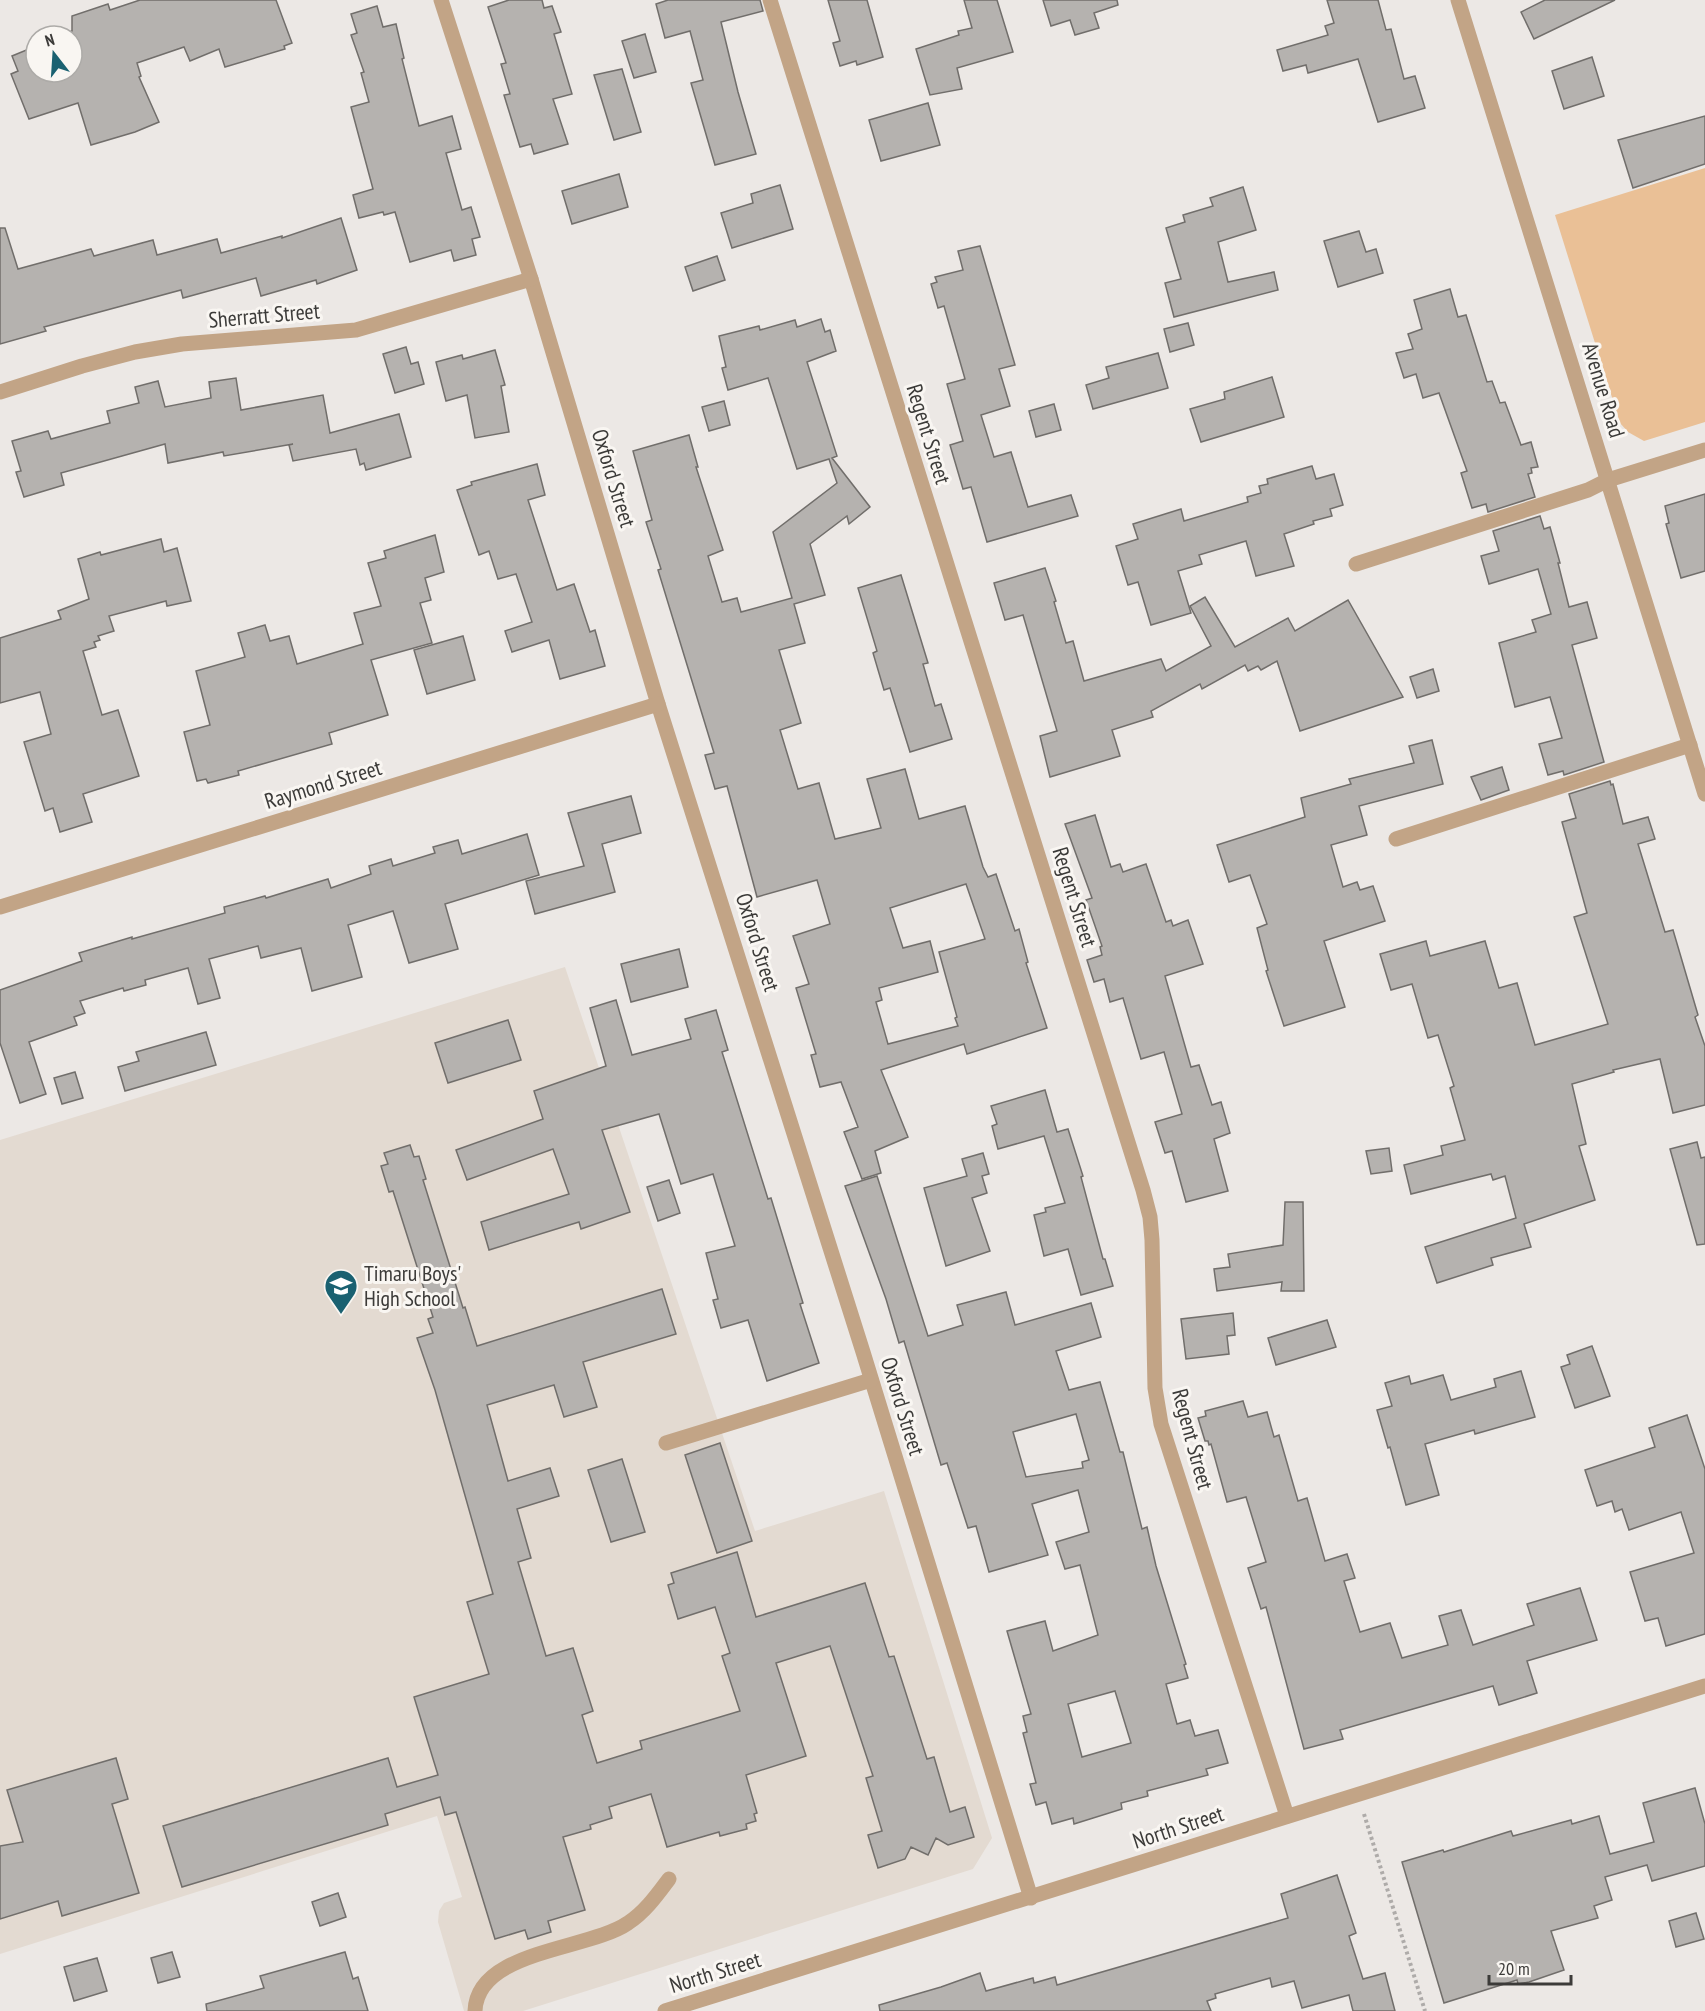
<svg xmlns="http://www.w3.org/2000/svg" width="1705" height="2011" font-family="'PT Sans Narrow',sans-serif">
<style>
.built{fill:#e3dad1}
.green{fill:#eac096}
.building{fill:#b5b2af;stroke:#716e6b;stroke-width:1.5;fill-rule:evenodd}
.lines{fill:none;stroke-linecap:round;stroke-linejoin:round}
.path{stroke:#aeaba9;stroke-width:4;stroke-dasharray:3 3;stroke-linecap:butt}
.minor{stroke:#c2a486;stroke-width:15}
.labels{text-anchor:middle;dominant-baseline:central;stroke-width:6;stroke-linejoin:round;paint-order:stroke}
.street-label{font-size:22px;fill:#3c3b39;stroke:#f9f6f2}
.poi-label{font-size:22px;fill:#3c3b39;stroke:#f9f6f2;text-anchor:start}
</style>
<rect width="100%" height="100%" fill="#ece8e5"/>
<!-- built -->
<path class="built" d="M565 967 755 1531 884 1491 992 1838 973 1869 523 2011H464L438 1922 439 1911 444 1903 462 1897 437 1816 0 1954V1140Z"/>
<!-- green -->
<path class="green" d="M1705 168V422L1644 441 1628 432 1620 423 1555 215Z"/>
<!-- building -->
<g class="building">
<path d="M140 0H276L292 43 284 46 285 49 225 67 219 49 190 61 184 47 137 63 141 76 139 77 159 122 135 132 91 145 78 103 29 119 11 74 18 71 12 56 36 46V72H72V36H59L72 31V16L108 4 110 10Z"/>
<path d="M509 0H542L544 8 552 6 561 32 554 34 572 94 553 99 568 144 534 154 531 144 520 147 504 95 510 94 501 64 506 63 488 7Z"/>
<path d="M668 0H760L763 11 721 22 738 92 756 154 715 165 691 83 703 80 690 31 665 38 656 4Z"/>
<path d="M828 0H867L883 57 857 65 856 61 840 66 833 43 840 41Z"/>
<path d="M964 0H997L1013 52 957 68 962 89 930 95 916 49 959 35 958 31 972 28Z"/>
<path d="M1043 0H1117L1118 5 1094 13 1099 28 1075 35 1070 20 1051 26Z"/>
<path d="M1327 0H1378L1386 30 1391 29 1404 79 1415 76 1425 108 1378 122 1358 59 1308 73 1306 65 1283 71 1277 50 1328 35 1325 26 1334 23Z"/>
<path d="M1545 0H1615L1534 39 1521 12Z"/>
<path d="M377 6 383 27 396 24 404 58 402 59 419 126 452 116 461 149 446 153 462 210 471 207 480 237 472 239 476 255 454 261 451 250 410 262 395 212 384 215 383 212 359 218 353 195 373 189 351 107 369 102 361 73 364 72 351 35 357 33 351 14Z"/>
<path d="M645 34 656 72 634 78 622 41Z"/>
<path d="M1592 57 1604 96 1564 109 1552 71Z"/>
<path d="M622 69 641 132 614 140 594 75Z"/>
<path d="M928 103 940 145 881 161 869 120Z"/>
<path d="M1705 116V164L1633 188 1618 140Z"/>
<path d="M619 174 628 207 572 224 562 191Z"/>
<path d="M780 185 793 229 732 248 721 213 753 203 751 194Z"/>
<path d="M1243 187 1256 230 1218 242 1228 282 1274 272 1278 290 1174 317 1165 283 1181 279 1166 228 1185 222 1183 215 1213 206 1210 198Z"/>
<path d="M341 218 357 270 317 284 316 280 261 296 256 278 183 298 181 290 44 327 46 331 0 344V228H5L18 269 91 249 94 256 153 240 157 255 217 239 221 253 282 236V238Z"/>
<path d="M1359 231 1366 252 1376 249 1383 273 1338 287 1324 241Z"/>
<path d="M980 246 1015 365 999 369 1010 406 981 415 994 457 1011 452 1028 507 1071 495 1078 516 987 542 971 487 963 489 950 445 963 441 947 384 965 379 944 306 938 308 931 284 937 282 935 277 963 270 958 251Z"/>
<path d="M717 256 725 280 693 291 685 267Z"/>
<path d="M1450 289 1458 317 1466 315 1487 382 1492 381 1500 403 1505 402 1521 445 1531 442 1538 467 1531 468 1532 473 1528 474 1535 497 1488 512 1486 504 1472 508 1461 473 1467 471 1439 393 1423 398 1416 374 1404 378 1396 353 1413 349 1408 334 1422 329 1414 300Z"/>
<path d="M821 319 825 332 830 330 836 351 807 362 837 456 832 458 870 507 849 524 847 516 810 544 825 595 794 604 805 643 779 650 801 723 780 730 798 789 819 783 835 839 881 828 867 779 905 769 919 819 965 806 983 867 988 877 996 874 1015 931 1019 929 1028 962 1026 963 1047 1028 967 1054 964 1044 881 1070 908 1137 875 1151 881 1173 862 1179 844 1132 858 1127 841 1082 820 1087 811 1055 816 1054 796 988 809 984 793 936 830 924 817 880 757 897 727 786 715 789 705 755 714 753 658 570 661 569 646 522 652 520 633 451 689 435 698 467H696L723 550 708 556 722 602 737 598 741 612 792 598 773 532 837 483 829 459 797 469 768 378 728 390 722 368 726 367 719 336 759 326 760 330 795 320 797 327ZM966 884 985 939 939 952 957 1017 955 1018 958 1026 888 1044 876 1002 882 1000 879 988 938 972 930 941 903 948 890 908Z"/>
<path d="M1188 323 1194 345 1170 352 1164 329Z"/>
<path d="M406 347 411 364 418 362 424 384 395 393 383 354Z"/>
<path d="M495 350 505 385 501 386 509 432 475 438 467 395 446 401 436 362 462 355 463 359Z"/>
<path d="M1158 353 1168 388 1093 409 1086 385 1109 378 1106 367Z"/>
<path d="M1272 377 1284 417 1201 442 1190 409 1225 399 1224 392Z"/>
<path d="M236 378 241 410 323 395 330 433 399 414 411 457 366 470 364 463 360 465 356 449 293 461 289 445 293 444 224 456 223 452 168 463 165 444 61 473 64 485 24 497 16 472 21 471 12 441 48 431 51 439 110 423 107 411 139 403 135 387 158 381 165 407 211 398 209 382Z"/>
<path d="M724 401 730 425 709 431 702 407Z"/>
<path d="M1054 404 1061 430 1036 437 1029 411Z"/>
<path d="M537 464 545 495 528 500 557 590 574 584 590 632 595 630 605 666 560 679 549 640 512 652 505 631 532 622 516 574 498 579 489 551 479 555 457 490 472 485 471 482Z"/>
<path d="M1312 466 1316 479 1334 474 1343 505 1330 509 1332 516 1313 521 1314 524 1284 534 1294 566 1256 576 1246 541 1199 555 1202 564 1178 571 1191 613 1151 625 1138 582 1128 585 1116 546 1138 539 1133 524 1181 509 1184 521 1248 502 1247 497 1261 493 1259 486 1268 484 1267 479Z"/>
<path d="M1705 494V571L1681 578 1666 524 1669 523 1665 506Z"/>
<path d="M1540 516 1544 529 1550 527 1560 563H1558L1569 607 1587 602 1597 638 1572 645 1604 762 1564 775 1563 771 1548 775 1539 744 1562 738 1550 697 1515 707 1499 643 1536 632 1532 620 1551 614 1538 569 1489 584 1481 556 1499 551 1493 531Z"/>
<path d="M435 535 444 572 425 578 431 600 420 603 432 643 371 660 388 715 329 733 332 744 238 771 239 775 208 783 206 779 197 781 184 732 210 725 196 671 245 657 238 633 265 625 270 641 289 636 297 664 363 644 354 613 381 606 368 563 386 558 384 551Z"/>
<path d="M161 539 164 552 177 548 191 601 167 606 166 601 109 616 114 631 98 636 100 640 94 642 96 647 83 651 102 715 118 710 139 776 83 794 92 822 60 832 53 808 45 811 24 742 51 734 40 692 0 703V638L61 619 58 611 89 599 78 559 100 552 101 555Z"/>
<path d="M1045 568 1056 601 1054 602 1066 643 1073 641 1084 681 1161 659 1166 671 1211 646 1190 606 1205 597 1235 647 1288 618 1295 631 1348 600 1403 697 1300 731 1277 661 1261 670 1258 666 1248 671 1245 665 1202 689 1200 684 1151 711 1153 717 1112 730 1120 756 1050 777 1040 736 1057 731 1023 615 1005 620 994 583Z"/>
<path d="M901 575 928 663 923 664 935 706 941 704 952 739 910 752 890 688 884 690 873 653 877 651 858 588Z"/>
<path d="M463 636 475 680 427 694 414 650Z"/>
<path d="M1433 669 1439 691 1417 698 1410 677Z"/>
<path d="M1432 740 1443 784 1359 806 1367 835 1331 845 1343 887 1357 882 1360 890 1373 886 1385 921 1324 941 1345 1007 1284 1026 1266 971 1268 970 1257 928 1267 924 1250 875 1229 882 1217 845 1305 817 1301 798 1351 784 1349 779 1414 763 1409 746Z"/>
<path d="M1502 767 1509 790 1481 800 1471 777Z"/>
<path d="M1610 781 1611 785 1613 784 1623 824 1648 817 1655 839 1638 844 1665 932 1673 930 1698 1015 1695 1017 1705 1046V1105L1673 1113 1660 1059 1613 1070 1614 1072 1572 1084 1586 1144 1579 1146 1595 1200 1524 1224 1531 1247 1491 1258 1493 1265 1437 1283 1425 1247 1516 1218 1505 1176 1493 1180 1491 1174 1411 1194 1404 1165 1443 1155 1441 1146 1465 1140 1450 1088 1454 1086 1438 1035 1428 1038 1412 984 1391 990 1380 954 1426 941 1430 956 1485 941 1499 988 1517 983 1535 1045 1608 1024 1574 917 1587 913 1562 822 1576 818 1569 794Z"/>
<path d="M631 796 641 833 602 844 615 892 535 914 526 881 584 866 568 813Z"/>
<path d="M1095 815 1111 867 1120 864 1123 872 1146 864 1166 922 1171 920 1173 926 1188 920 1203 964 1165 976 1191 1067 1199 1065 1212 1105 1221 1102 1230 1133 1214 1139 1228 1191 1186 1202 1172 1151 1165 1153 1155 1122 1182 1114 1164 1052 1141 1059 1123 998 1110 1002 1104 979 1094 982 1087 960 1102 955 1100 947 1102 946 1086 900 1092 898 1065 824Z"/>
<path d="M527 834 539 875 445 904 458 949 409 963 393 911 348 925 362 977 312 991 301 948 261 958 258 946 209 959 220 998 198 1004 188 968 145 980 146 985 124 991 123 988 80 1001 85 1013 74 1017 77 1025 29 1042 46 1094 20 1103 0 1043V990L82 961 79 953 132 937V939L225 913 224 907 265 896 266 898 328 879 331 888 371 874 369 866 391 859 393 866 435 853 433 847 458 840 462 854Z"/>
<path d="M679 949 688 987 631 1002 621 964Z"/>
<path d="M616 1000 632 1055 691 1039 685 1019 716 1010 728 1050 722 1052 768 1199 771 1198 803 1303 800 1304 819 1363 767 1381 748 1320 721 1328 713 1300 718 1299 706 1253 735 1246 713 1174 681 1184 659 1114 602 1130 630 1212 581 1229 579 1222 489 1250 481 1222 569 1194 553 1149 467 1180 456 1150 543 1119 534 1091 606 1066 590 1008Z"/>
<path d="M508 1020 521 1060 448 1083 435 1043Z"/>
<path d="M206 1032 216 1065 125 1091 118 1067 139 1061 136 1052Z"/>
<path d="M75 1072 83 1098 62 1104 54 1078Z"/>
<path d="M1045 1090 1057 1132 1068 1129 1083 1176 1081 1177 1103 1259H1105L1113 1286 1081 1295 1068 1249 1044 1256 1034 1215 1046 1212 1045 1208 1065 1203 1044 1136 998 1149 992 1126 997 1124 991 1106Z"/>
<path d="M1697 1142 1701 1158 1705 1157V1244L1697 1245 1670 1149Z"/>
<path d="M410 1145 414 1157 419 1156 426 1179 423 1180 463 1308 465 1307 477 1346 662 1289 676 1334 583 1362 597 1407 564 1417 554 1385 487 1405 508 1481 550 1468 559 1496 517 1509 531 1558 518 1562 546 1656 573 1648 593 1711 582 1715 597 1763 642 1749 640 1741 740 1711 722 1656 730 1653 715 1607 678 1619 668 1585 674 1583 671 1573 737 1552 756 1617 865 1583 889 1657 894 1656 927 1759 934 1757 950 1812 965 1807 974 1837 948 1845 936 1838 928 1855 911 1847 905 1859 878 1868 868 1835 882 1831 866 1778 873 1776 830 1646 776 1663 806 1756 746 1775 757 1813 754 1814 756 1821 746 1824 747 1829 720 1836 719 1832 667 1847 651 1794 609 1807 612 1818 590 1825 591 1829 563 1837 585 1910 548 1921 551 1932 528 1939 525 1930 495 1939 456 1812 445 1815 440 1797 385 1814 388 1825 182 1887 163 1826 388 1758 397 1787 438 1775 414 1697 489 1674 467 1602 493 1594 435 1390 417 1338 433 1333 428 1319 433 1317 393 1191 389 1192 381 1166 388 1164 384 1153Z"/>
<path d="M1389 1148 1392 1171 1371 1174 1366 1151Z"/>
<path d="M983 1153 989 1174 982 1176 987 1193 972 1198 990 1251 946 1266 924 1188 967 1176 962 1159Z"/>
<path d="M877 1176 928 1336 963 1325 957 1305 1006 1292 1015 1325 1091 1303 1101 1337 1056 1351 1069 1390 1100 1382 1120 1452H1123L1142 1529 1147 1527 1156 1566 1186 1664 1184 1665 1188 1678 1166 1684 1177 1724 1190 1720 1195 1736 1218 1730 1228 1763 1206 1769 1208 1775 1147 1791 1148 1796 1121 1803 1122 1809 1074 1824 1073 1818 1052 1824 1046 1802 1036 1805 1030 1784 1036 1783 1023 1733 1027 1732 1023 1716 1031 1714 1007 1631 1045 1621 1053 1651 1098 1635 1080 1565 1065 1569 1056 1542 1089 1532 1078 1490 1032 1504 1048 1555 989 1572 976 1526 968 1528 947 1463 941 1465 904 1341 899 1343 886 1299 845 1186ZM1076 1414 1089 1460 1082 1462 1083 1468 1026 1477 1013 1432ZM1115 1691 1131 1743 1082 1757 1068 1704Z"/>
<path d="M669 1180 680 1213 658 1221 647 1187Z"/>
<path d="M1285 1202H1303L1304 1291H1281L1282 1282 1217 1291 1214 1269 1230 1267 1228 1254 1283 1245Z"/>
<path d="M1233 1313 1235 1335 1227 1336 1229 1354 1186 1359 1181 1319Z"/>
<path d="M1327 1320 1336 1347 1276 1365 1268 1338Z"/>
<path d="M1592 1346 1610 1396 1575 1408 1561 1367 1570 1364 1567 1355Z"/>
<path d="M1521 1371 1535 1417 1475 1434 1474 1430 1425 1444 1439 1495 1406 1505 1390 1447 1388 1448 1377 1410 1392 1406 1385 1383 1409 1376 1411 1384 1443 1375 1451 1400 1496 1387 1494 1379Z"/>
<path d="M1243 1401 1248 1417 1267 1412 1274 1437 1279 1435 1298 1501 1307 1498 1325 1561 1347 1554 1355 1578 1344 1581 1360 1632 1390 1623 1402 1658 1448 1645 1439 1616 1461 1610 1473 1645 1534 1625 1527 1604 1580 1588 1597 1640 1527 1661 1537 1693 1499 1705 1493 1686 1340 1730 1343 1739 1304 1749 1266 1607 1261 1609 1248 1568 1266 1562 1246 1497 1227 1502 1211 1444 1209 1445 1208 1441H1205L1198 1418 1206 1416 1205 1411Z"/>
<path d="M1687 1415 1705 1469V1634L1666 1646 1658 1618 1645 1621 1630 1572 1694 1553 1681 1512 1629 1530 1622 1509 1615 1512 1612 1501 1597 1506 1585 1470 1655 1447 1649 1428Z"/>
<path d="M720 1443 752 1541 717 1553 685 1455Z"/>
<path d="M622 1459 645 1532 611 1542 588 1470Z"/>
<path d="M116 1758 128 1799 112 1804 139 1893 62 1916 58 1901 0 1919V1846L23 1842 7 1790Z"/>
<path d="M1695 1788 1705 1824V1866L1652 1881 1647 1865 1605 1877 1612 1900 1594 1906 1598 1918 1551 1931 1564 1970 1529 1982 1518 1984 1517 1980 1444 2003 1402 1862 1443 1850 1444 1852 1511 1831 1513 1836 1571 1820 1572 1824 1599 1816 1610 1854 1654 1842 1643 1803Z"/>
<path d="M1337 1875 1356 1933 1349 1936 1363 1979 1385 1973 1395 2011H1353L1349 1995 1302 2008 1294 1981 1272 1987 1270 1978 1215 1994 1216 1998 1207 2001 1211 2011H880L879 2005 941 1987 980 1973 986 1991 1033 1978 1034 1983 1055 1977 1057 1985 1288 1918 1281 1894Z"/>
<path d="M338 1893 346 1917 320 1926 312 1902Z"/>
<path d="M1696 1913 1704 1939 1676 1947 1669 1921Z"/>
<path d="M172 1952 180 1977 158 1983 151 1958Z"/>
<path d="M345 1952 353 1979 358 1977 368 2011H207L206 2004 264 1988 260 1976Z"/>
<path d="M97 1958 107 1991 74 2001 64 1967Z"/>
</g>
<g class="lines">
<!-- path -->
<path class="path" d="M1364 1814 1425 2011"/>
<!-- minor -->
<g class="minor">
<path d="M441 0 531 279 658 704 863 1352 1031 1898"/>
<path d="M770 0 1143 1190 1150 1217 1152 1240 1155 1388 1161 1424 1287 1816"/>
<path d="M1458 0 1705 794"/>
<path d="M0 392 82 366 135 352 182 344 356 330 531 279"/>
<path d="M1356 564 1588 490 1608 480 1705 450"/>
<path d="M1396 839 1690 745"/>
<path d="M0 907 658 704"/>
<path d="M666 1443 871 1380"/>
<path d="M475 2011C477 1950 589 1950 628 1923 645 1912 657 1895 669 1879"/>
<path d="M665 2011 1705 1686"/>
</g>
</g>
<!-- icons -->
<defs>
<symbol id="school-pin" viewBox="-11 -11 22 30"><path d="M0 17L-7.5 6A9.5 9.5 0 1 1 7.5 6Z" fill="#1a6171" stroke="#f9f6f2"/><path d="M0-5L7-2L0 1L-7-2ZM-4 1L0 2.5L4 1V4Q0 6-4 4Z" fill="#fff"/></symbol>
</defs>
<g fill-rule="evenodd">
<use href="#school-pin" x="322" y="1267" width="38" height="52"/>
</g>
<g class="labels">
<!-- street labels -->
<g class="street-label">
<text transform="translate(264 315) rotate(-5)">Sherratt Street</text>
<text transform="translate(1604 390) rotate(73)">Avenue Road</text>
<text transform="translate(929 434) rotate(73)">Regent Street</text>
<text transform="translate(614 478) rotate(73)">Oxford Street</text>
<text transform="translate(323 784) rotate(-17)">Raymond Street</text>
<text transform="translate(1075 897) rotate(73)">Regent Street</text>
<text transform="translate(758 942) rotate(73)">Oxford Street</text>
<text transform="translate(903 1406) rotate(73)">Oxford Street</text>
<text transform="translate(1193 1439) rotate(75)">Regent Street</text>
<text transform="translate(1178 1827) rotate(-18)">North Street</text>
<text transform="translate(715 1972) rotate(-17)">North Street</text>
</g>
<!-- poi labels -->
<g class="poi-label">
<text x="364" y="1273">Timaru Boys'<tspan x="364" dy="25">High School</tspan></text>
</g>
</g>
<!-- north arrow -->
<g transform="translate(54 54) rotate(343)"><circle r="28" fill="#f9f6f2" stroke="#adaba8" stroke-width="1.5"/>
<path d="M0-4.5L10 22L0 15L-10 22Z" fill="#1a6171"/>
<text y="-9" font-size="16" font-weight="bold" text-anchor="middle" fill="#3c3b39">N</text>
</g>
<!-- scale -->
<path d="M1489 1975v9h82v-9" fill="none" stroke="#3c3b39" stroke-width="3"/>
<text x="1498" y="1975" font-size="18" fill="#3c3b39" stroke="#f9f6f2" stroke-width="4.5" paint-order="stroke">20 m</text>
</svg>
